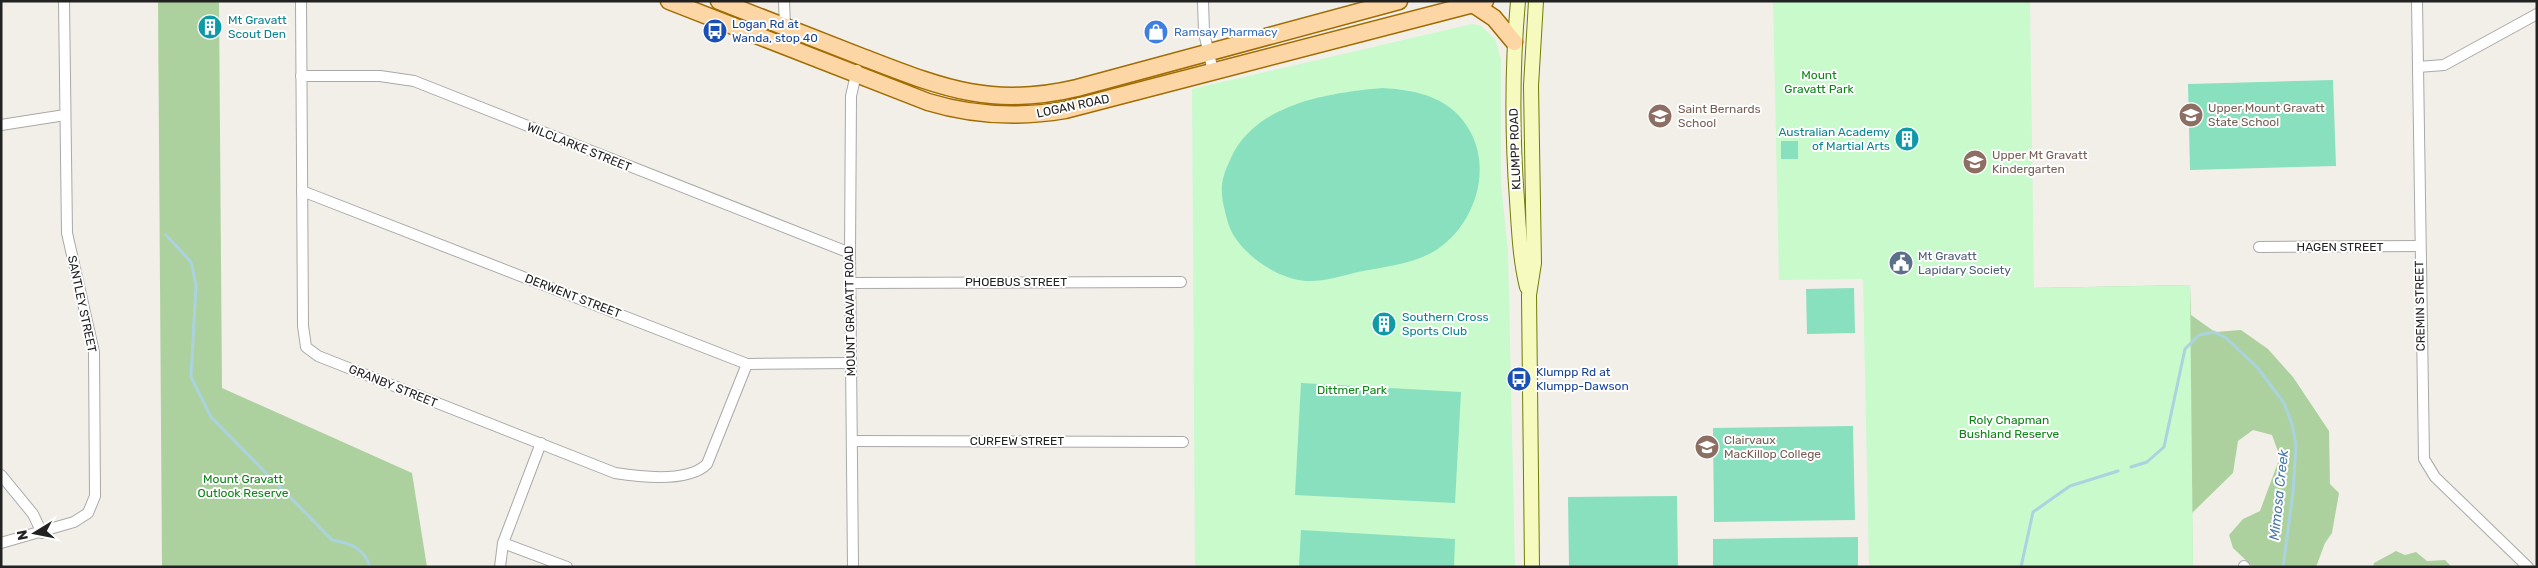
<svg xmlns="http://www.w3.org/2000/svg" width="2538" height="568" font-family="Rubik,sans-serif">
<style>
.forest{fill:#add19e}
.park{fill:#c8facc}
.pitch{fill:#88e0be}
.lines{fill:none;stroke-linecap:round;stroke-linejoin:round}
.stream{stroke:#aad3df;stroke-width:3}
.minor-casing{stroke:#a9a9a9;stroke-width:12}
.secondary-casing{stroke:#707d05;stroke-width:16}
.primary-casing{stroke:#a06b00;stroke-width:19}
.minor{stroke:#fff;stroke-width:10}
.secondary{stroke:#f7fabf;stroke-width:14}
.primary{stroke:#fcd6a4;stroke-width:16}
.labels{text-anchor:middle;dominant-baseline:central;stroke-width:4;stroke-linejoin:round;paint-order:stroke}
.culture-label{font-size:12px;fill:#0d838f;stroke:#fff;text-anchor:start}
.transit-label{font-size:12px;fill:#164399;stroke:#fff;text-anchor:start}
.shop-label{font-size:12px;fill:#366cbe;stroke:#fff;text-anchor:start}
.park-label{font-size:12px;fill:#0c8416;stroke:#fff}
.street-label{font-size:12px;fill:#222;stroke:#fff}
.education-label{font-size:12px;fill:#785e54;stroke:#fff;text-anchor:start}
.service-label{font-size:12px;fill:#4e5e75;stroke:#fff;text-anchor:start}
.water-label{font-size:14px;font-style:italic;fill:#4a7aab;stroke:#fff}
</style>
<rect width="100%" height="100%" fill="#f2efe9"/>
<!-- forest -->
<g class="forest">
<path d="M158 1H219L222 388 412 473 427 567H162Z"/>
<path d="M2190 285 2191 315 2215 332 2241 330 2268 349 2293 377 2329 431 2330 484 2339 493 2332 533 2325 543 2316 567H2253L2233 548 2229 535 2243 519 2260 511 2280 457 2272 435 2253 430 2238 441 2233 473 2192 513 2193 567 2028 288Z"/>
<path d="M2396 551 2405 555 2416 552 2427 561 2445 560 2452 567H2373L2374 563Z"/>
</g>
<!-- park -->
<g class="park">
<path d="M1773 1H2030L2034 288 2190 285 2193 567H1869L1863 279 1779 280Z"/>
<path d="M1472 24 1481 26 1495 39 1501 59V183L1508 251 1515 567H1195L1192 89Z"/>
</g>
<!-- pitch -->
<g class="pitch">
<path d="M2333 80 2336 166 2190 170 2188 84Z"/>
<path d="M1382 88C1419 90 1453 98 1471 133 1493 175 1471 231 1431 253 1409 265 1382 267 1358 272 1341 276 1323 282 1306 281 1275 279 1233 249 1227 219 1225 211 1222 201 1222 193 1221 181 1225 171 1230 160 1254 104 1327 93 1382 88Z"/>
<rect x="1781" y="141" width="17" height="18"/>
<path d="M1854 288 1855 333 1807 334 1806 289Z"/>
<path d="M1301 383 1461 392 1455 503 1295 495Z"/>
<path d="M1853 426 1855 520 1714 522 1713 428Z"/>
<path d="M1677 496 1678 567H1569L1568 497Z"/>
<path d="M1301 530 1455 539 1454 567H1299Z"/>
<path d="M1858 537V567H1713V539Z"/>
</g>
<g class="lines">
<!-- stream -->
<g class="stream">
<path d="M166 235 191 262 196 285 191 377 211 417 332 540C350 543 364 548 370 567"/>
<path d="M2131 467 2147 462 2164 447 2185 349 2199 335 2214 332 2226 338 2257 367 2284 403 2292 424 2296 445 2293 493 2283 567"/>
<path d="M2021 567 2033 512 2070 486 2118 471"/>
</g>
<defs>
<g id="minor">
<path d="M301 1 303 326 306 347 318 356 615 473C640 477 688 483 707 464L747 364"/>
<path d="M784 1 785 27"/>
<path d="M1203 1 1204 33 1213 71"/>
<path d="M2417 1 2424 459 2435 477 2528 567"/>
<path d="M2418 67 2444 65 2537 14"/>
<path d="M301 76H380L414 81 850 253"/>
<path d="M1 125 65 115"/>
<path d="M302 191 747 364 851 363"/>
<path d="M2259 247 2420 246"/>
<path d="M850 283 1181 282"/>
<path d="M852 441 1183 442"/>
<path d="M1 475 33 514 42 533"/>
<path d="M1 543 74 522 88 513 95 496 94 352 67 233 64 1"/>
<path d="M503 543 567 567"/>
<path d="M2244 566 2245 567"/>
<path d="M500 567 503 543 541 443"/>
<path d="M853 567 850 253 851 96 857 70"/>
</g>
<g id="secondary">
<path d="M1518 1C1512 68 1512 133 1517 200 1519 230 1520 259 1527 287"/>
<path d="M1532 567 1529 295 1534 263 1531 86 1536 1"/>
</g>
<g id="primary">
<path d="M669 1 928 102C974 116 1018 118 1065 110L1485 1"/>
<path d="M719 1C765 19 811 37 857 55 938 86 989 109 1077 88L1399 1"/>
<path d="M1473 4 1494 18 1514 42"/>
</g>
</defs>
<!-- minor casing -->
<use href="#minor" class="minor-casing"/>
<!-- secondary casing -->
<use href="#secondary" class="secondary-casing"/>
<!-- primary casing -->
<use href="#primary" class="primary-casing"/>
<!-- minor -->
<use href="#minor" class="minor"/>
<!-- secondary -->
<use href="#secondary" class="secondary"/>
<!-- primary -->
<use href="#primary" class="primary"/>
</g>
<!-- icons -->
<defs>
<symbol id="building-disc" viewBox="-11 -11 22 22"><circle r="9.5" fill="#0f9aa8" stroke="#fff"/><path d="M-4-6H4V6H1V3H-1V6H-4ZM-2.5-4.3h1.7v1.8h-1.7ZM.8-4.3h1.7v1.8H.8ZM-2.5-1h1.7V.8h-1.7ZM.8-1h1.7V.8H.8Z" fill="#fff"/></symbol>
<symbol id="bus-disc" viewBox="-11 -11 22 22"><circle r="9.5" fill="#1a4fb4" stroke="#fff"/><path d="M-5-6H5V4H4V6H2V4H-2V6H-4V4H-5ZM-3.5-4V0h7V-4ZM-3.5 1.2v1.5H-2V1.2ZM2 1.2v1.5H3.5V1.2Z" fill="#fff"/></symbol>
<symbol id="shop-disc" viewBox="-11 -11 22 22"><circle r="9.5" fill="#3f7fe0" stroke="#fff"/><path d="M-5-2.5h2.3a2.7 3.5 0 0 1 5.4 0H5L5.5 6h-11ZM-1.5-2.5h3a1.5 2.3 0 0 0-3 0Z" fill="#fff"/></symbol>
<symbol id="school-disc" viewBox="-11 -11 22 22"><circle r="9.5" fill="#8d6e63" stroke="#fff"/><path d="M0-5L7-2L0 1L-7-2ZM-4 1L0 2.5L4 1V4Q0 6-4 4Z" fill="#fff"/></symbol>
<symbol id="civic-disc" viewBox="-11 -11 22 22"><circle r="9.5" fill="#5c6f8a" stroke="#fff"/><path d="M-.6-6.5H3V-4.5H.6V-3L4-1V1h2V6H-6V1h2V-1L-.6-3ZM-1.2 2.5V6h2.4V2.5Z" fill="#fff"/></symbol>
</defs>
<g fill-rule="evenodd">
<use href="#building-disc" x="196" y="13" width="28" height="28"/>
<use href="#bus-disc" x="701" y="17" width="28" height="28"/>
<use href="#shop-disc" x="1142" y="18" width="28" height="28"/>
<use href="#school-disc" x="2177" y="101" width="28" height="28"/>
<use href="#school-disc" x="1646" y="102" width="28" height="28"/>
<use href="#building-disc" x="1893" y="125" width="28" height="28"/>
<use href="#school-disc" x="1961" y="148" width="28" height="28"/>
<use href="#civic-disc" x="1887" y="249" width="28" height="28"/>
<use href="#building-disc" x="1370" y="310" width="28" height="28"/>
<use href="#bus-disc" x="1505" y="365" width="28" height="28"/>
<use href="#school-disc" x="1693" y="433" width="28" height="28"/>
</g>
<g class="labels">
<!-- culture labels -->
<g class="culture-label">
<text x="228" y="20">Mt Gravatt<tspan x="228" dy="14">Scout Den</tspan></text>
<text x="1890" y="132" text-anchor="end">Australian Academy<tspan x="1890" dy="14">of Martial Arts</tspan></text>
<text x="1402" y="317">Southern Cross<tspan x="1402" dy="14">Sports Club</tspan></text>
</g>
<!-- transit labels -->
<g class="transit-label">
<text x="732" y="24">Logan Rd at<tspan x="732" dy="14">Wanda, stop 40</tspan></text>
<text x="1536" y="372">Klumpp Rd at<tspan x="1536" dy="14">Klumpp-Dawson</tspan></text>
</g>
<!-- shop labels -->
<g class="shop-label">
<text x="1174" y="32">Ramsay Pharmacy</text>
</g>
<!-- park labels -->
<g class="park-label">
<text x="1819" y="75">Mount<tspan x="1819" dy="14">Gravatt Park</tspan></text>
<text x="1352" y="390">Dittmer Park</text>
<text x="2009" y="420">Roly Chapman<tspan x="2009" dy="14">Bushland Reserve</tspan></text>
<text x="243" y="479">Mount Gravatt<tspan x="243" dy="14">Outlook Reserve</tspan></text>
</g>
<!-- street labels -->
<g class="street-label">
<text transform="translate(1073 106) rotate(-12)">LOGAN ROAD</text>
<text transform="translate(579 147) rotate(22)">WILCLARKE STREET</text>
<text transform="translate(1515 149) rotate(-92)">KLUMPP ROAD</text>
<text x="2340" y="247">HAGEN STREET</text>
<text x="1016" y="282">PHOEBUS STREET</text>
<text transform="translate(573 296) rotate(21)">DERWENT STREET</text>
<text transform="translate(82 304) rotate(78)">SANTLEY STREET</text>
<text transform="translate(2420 306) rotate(-91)">CREMIN STREET</text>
<text transform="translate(850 311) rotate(-91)">MOUNT GRAVATT ROAD</text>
<text transform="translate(393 386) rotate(22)">GRANBY STREET</text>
<text x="1017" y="441">CURFEW STREET</text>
</g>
<!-- education labels -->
<g class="education-label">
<text x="2208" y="108">Upper Mount Gravatt<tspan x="2208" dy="14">State School</tspan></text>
<text x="1678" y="109">Saint Bernards<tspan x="1678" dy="14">School</tspan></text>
<text x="1992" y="155">Upper Mt Gravatt<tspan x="1992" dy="14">Kindergarten</tspan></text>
<text x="1724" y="440">Clairvaux<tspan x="1724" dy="14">MacKillop College</tspan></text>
</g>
<!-- service labels -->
<g class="service-label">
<text x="1918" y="256">Mt Gravatt<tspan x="1918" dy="14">Lapidary Society</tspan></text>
</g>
<!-- water labels -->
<g class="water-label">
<text transform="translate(2279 495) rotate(-84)">Mimosa Creek</text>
</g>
</g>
<!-- border -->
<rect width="2538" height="568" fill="none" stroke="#222222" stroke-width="5"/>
<!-- north arrow -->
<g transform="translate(35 533) rotate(260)" stroke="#ffffff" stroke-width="4" paint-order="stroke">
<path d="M0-4L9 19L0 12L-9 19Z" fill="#222222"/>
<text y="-8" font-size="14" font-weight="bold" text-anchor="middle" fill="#222222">N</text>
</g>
</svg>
